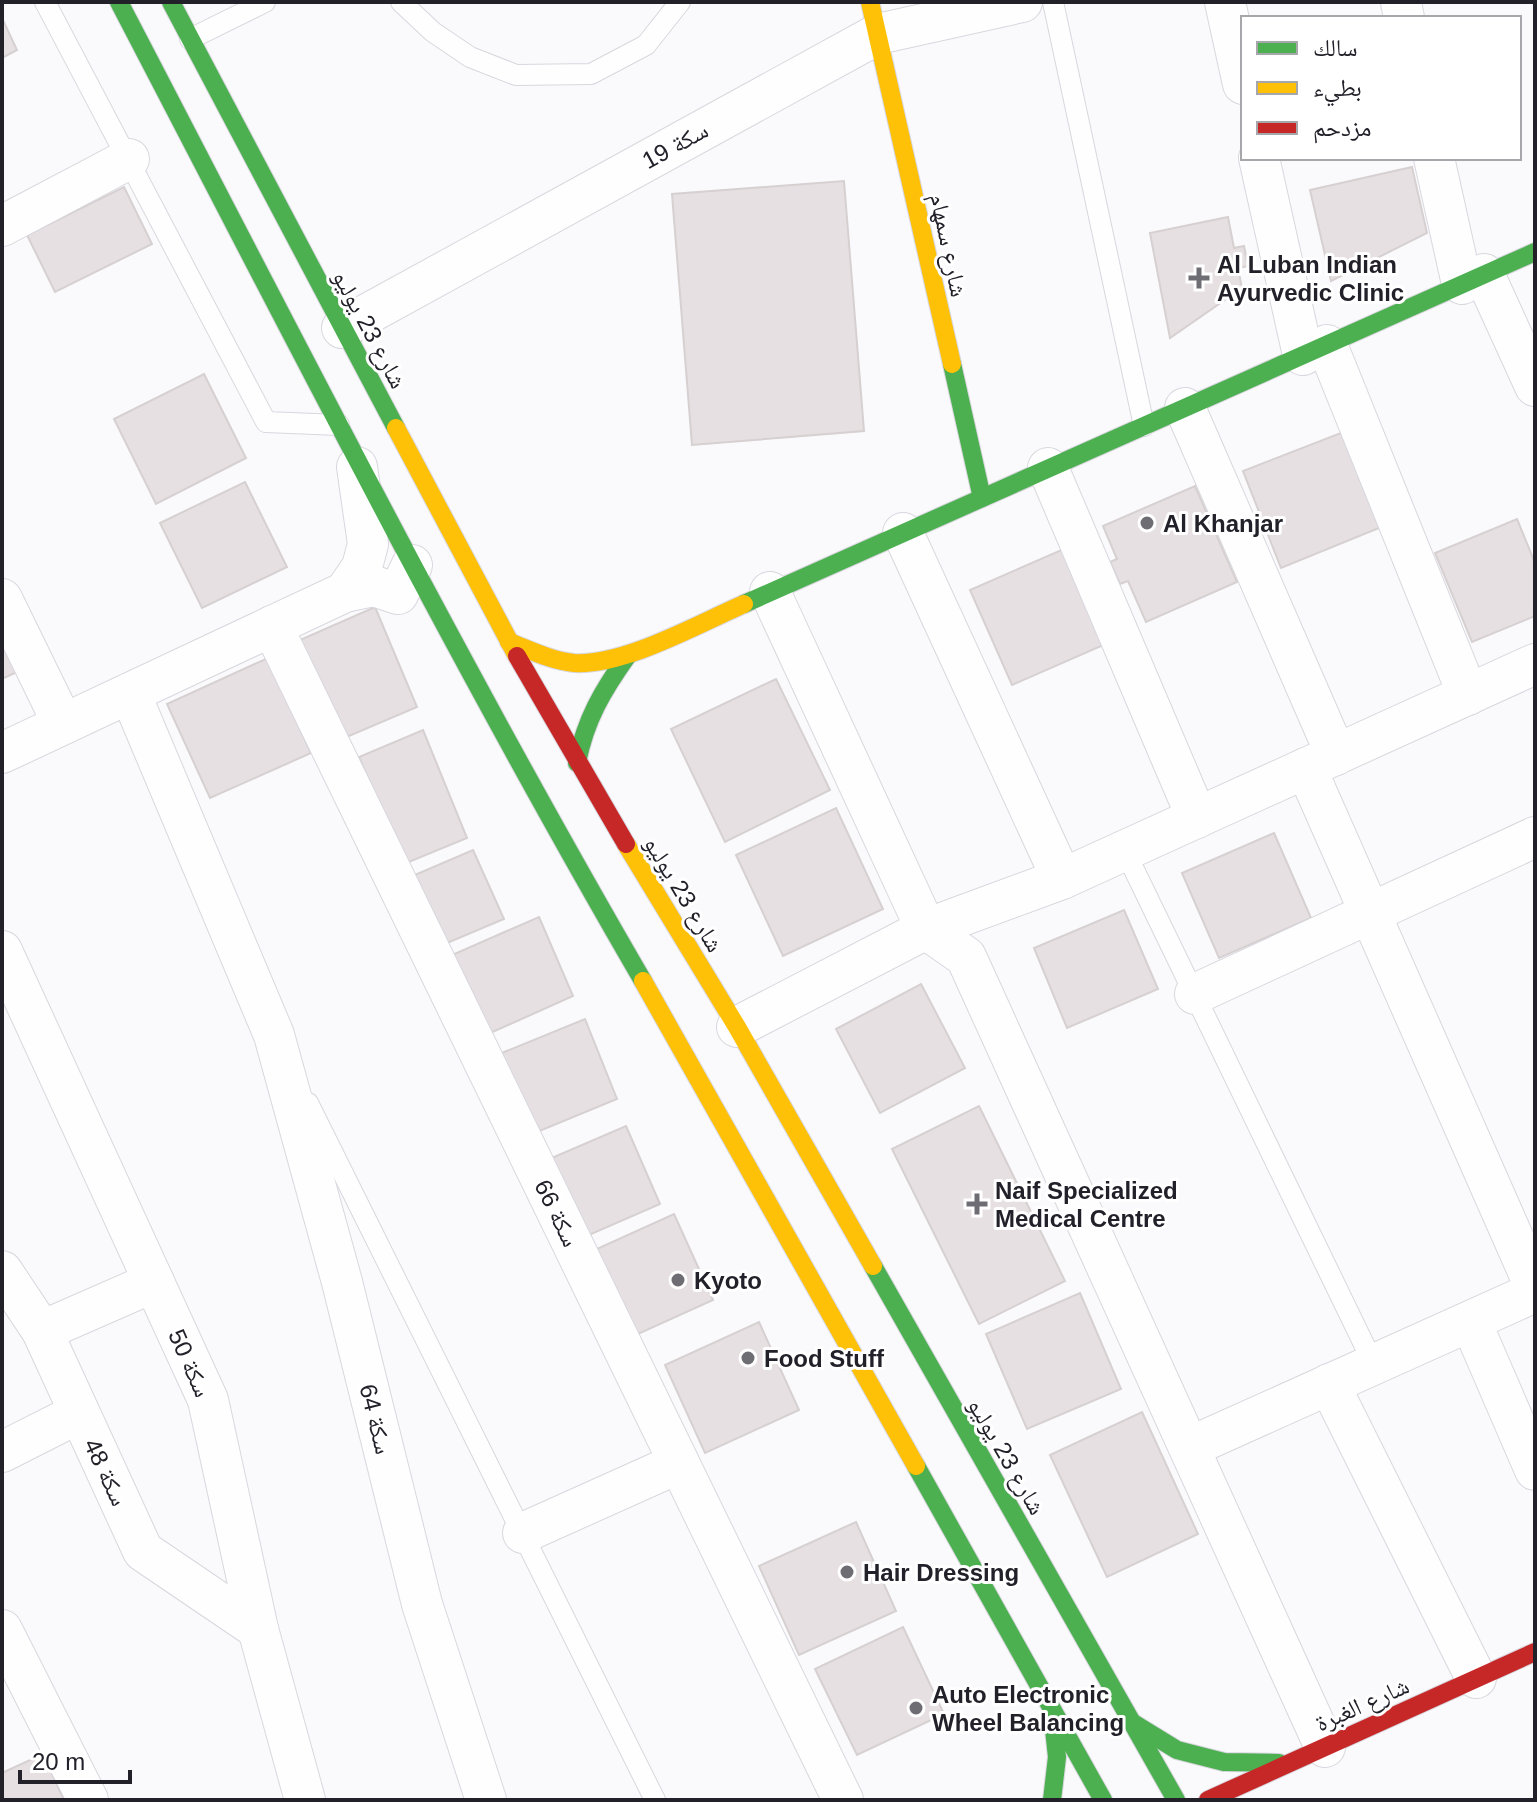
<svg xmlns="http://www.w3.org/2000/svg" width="1537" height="1802" font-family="Arial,'Noto Naskh Arabic',sans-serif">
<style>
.building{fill:#e6e0e2;stroke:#d6d0d0;stroke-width:2}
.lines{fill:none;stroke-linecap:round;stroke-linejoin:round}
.lane-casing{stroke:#d8d7de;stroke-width:22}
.street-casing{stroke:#d8d7de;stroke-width:42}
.fast-casing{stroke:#d8d7de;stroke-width:20}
.slow-casing{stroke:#d8d7de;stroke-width:20}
.jam-casing{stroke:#d8d7de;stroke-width:20}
.lane{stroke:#fefeff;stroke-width:20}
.street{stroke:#fefeff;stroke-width:40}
.fast{stroke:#4caf50;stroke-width:18}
.slow{stroke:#ffc107;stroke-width:18}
.jam{stroke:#c62828;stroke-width:18}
.poi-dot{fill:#6e6d74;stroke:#fff;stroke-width:3}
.labels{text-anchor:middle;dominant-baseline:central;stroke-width:6;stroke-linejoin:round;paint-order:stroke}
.street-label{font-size:24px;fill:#22212a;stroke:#fff}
.poi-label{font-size:24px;font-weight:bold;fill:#22212a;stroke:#fff;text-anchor:start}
</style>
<rect width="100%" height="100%" fill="#fafafd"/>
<!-- building -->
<g class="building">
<path d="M2 18 17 50 2 58Z"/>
<path d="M1412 167 1427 233 1331 281 1310 190Z"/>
<path d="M844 181 864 431 692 445 672 194Z"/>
<path d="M124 187 152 244 55 292 27 235Z"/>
<path d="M1228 217 1234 248 1244 246 1248 266 1238 268 1242 288 1170 338 1150 233Z"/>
<path d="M204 374 246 458 156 504 114 419Z"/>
<path d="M1346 431 1384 526 1281 568 1243 471Z"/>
<path d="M245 482 287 567 202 608 160 523Z"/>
<path d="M1195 486 1237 582 1146 622 1128 581 1120 584 1110 562 1117 559 1103 526Z"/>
<path d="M1517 519 1535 563V616L1472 642 1435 553Z"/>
<path d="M1066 548 1108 643 1012 685 970 590Z"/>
<path d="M375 607 417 707 342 739 300 640Z"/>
<path d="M2 635 19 671 2 679Z"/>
<path d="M268 658 311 753 210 798 167 704Z"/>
<path d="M776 679 830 790 725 842 671 729Z"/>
<path d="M423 730 467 838 404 864 359 757Z"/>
<path d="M836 808 883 909 783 956 736 855Z"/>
<path d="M1274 833 1311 918 1219 958 1182 873Z"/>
<path d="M473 850 504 919 440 946 410 877Z"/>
<path d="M1124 910 1158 989 1067 1028 1034 948Z"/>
<path d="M539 917 573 996 477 1039 443 959Z"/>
<path d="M921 984 965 1068 880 1113 836 1029Z"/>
<path d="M585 1019 617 1099 525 1137 492 1057Z"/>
<path d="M979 1106 1065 1281 979 1324 892 1149Z"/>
<path d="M626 1126 660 1204 582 1238 547 1160Z"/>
<path d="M674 1214 713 1300 627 1339 588 1253Z"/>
<path d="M1080 1293 1121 1389 1027 1429 986 1334Z"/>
<path d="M759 1322 799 1410 705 1453 665 1365Z"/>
<path d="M1142 1412 1198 1534 1107 1577 1050 1455Z"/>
<path d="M856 1522 896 1611 799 1655 759 1566Z"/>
<path d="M903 1627 944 1714 857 1755 815 1669Z"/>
<path d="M43 1754 64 1800H2V1773Z"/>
</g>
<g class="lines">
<defs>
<g id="lane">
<path d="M45 2 266 422 339 425"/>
<path d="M401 2 433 32 470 57 516 75 591 74 646 45 680 2"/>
<path d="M1053 2 1144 426"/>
<path d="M190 39 265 2"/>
<path d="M1125 851 1374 1365"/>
<path d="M308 1103 655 1800"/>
</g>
<g id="street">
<path d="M1225 2 1243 84"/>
<path d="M1401 2 1404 18"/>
<path d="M1259 158 1303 355"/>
<path d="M1434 158 1462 284"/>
<path d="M2 226 129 159"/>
<path d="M1484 274 1535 386"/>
<path d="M342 328 878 34 1022 2"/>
<path d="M1327 345 1468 695"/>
<path d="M1185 408 1336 755"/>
<path d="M1048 468 1197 818"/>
<path d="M903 533 1062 879"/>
<path d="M345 592 362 567 368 544 357 467"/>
<path d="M770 592 926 929 966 957 1325 1747"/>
<path d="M2 599 63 724"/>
<path d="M272 626 843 1800"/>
<path d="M130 693 274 1035 342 1282 422 1604 486 1800"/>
<path d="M2 753 345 592 374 586 398 594 412 565"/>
<path d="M1306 768 1535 1287"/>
<path d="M2 951 208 1400 258 1629 305 1800"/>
<path d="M1195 994 1535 837"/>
<path d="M737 1027 926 929 1062 879 1535 664"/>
<path d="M2 1271 42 1331 143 1551 258 1629"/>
<path d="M1471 1322 1535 1470"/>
<path d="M42 1331 154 1282"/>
<path d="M1329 1384 1476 1678"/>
<path d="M1190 1447 1535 1292"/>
<path d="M2 1452 79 1413"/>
<path d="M523 1533 679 1463"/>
<path d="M2 1630 88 1800"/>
</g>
<g id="fast">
<path d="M119 2C290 330 457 661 643 981"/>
<path d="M171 2 396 428"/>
<path d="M952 364 982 498"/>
<path d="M744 604 1535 252"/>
<path d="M577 763C585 720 603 690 628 655"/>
<path d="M873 1266 1176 1800"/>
<path d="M916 1466 1103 1800"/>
<path d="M1133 1723 1177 1750 1224 1762 1279 1763"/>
<path d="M1052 1800 1057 1757 1053 1720"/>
</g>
<g id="slow">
<path d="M870 2 952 364"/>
<path d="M396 428 517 656"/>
<path d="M509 642C530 650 552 661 574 663 624 666 698 624 744 604"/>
<path d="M626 844 737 1027 873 1266"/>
<path d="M643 981 916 1466"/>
</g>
<g id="jam">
<path d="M517 656 626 844"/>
<path d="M1208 1800 1535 1652"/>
</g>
</defs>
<!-- lane casing -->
<use href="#lane" class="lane-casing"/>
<!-- street casing -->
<use href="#street" class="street-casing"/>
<!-- fast casing -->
<use href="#fast" class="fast-casing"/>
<!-- slow casing -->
<use href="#slow" class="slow-casing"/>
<!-- jam casing -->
<use href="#jam" class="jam-casing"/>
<!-- lane -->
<use href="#lane" class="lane"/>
<!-- street -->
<use href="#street" class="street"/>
<!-- fast -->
<use href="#fast" class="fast"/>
<!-- slow -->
<use href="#slow" class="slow"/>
<!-- jam -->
<use href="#jam" class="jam"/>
</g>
<!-- markers -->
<g class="poi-dot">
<path d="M1195 266h8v8h8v8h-8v8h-8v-8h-8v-8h8z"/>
<circle cx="1147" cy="523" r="8"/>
<path d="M973 1192h8v8h8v8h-8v8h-8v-8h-8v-8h8z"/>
<circle cx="678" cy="1280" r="8"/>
<circle cx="748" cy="1358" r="8"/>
<circle cx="847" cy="1572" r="8"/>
<circle cx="916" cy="1708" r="8"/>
</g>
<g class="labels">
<!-- street labels -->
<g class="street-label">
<text transform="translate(675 145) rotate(-29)">سكة 19</text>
<text transform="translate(949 245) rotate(78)">شارع سمهام</text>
<text transform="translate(370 329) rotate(62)">شارع 23 يوليو</text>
<text transform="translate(684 894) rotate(59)">شارع 23 يوليو</text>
<text transform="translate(557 1213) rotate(64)">سكة 66</text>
<text transform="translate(190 1363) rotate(66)">سكة 50</text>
<text transform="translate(376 1419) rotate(76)">سكة 64</text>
<text transform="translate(1007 1456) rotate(60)">شارع 23 يوليو</text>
<text transform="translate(106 1472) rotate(65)">سكة 48</text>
<text transform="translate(1362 1704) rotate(-24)">شارع الغبرة</text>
</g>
<!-- poi labels -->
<g class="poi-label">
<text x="1217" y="264">Al Luban Indian<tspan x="1217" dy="28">Ayurvedic Clinic</tspan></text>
<text x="1163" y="523">Al Khanjar</text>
<text x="995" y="1190">Naif Specialized<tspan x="995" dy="28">Medical Centre</tspan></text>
<text x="694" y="1280">Kyoto</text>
<text x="764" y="1358">Food Stuff</text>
<text x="863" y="1572">Hair Dressing</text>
<text x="932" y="1694">Auto Electronic<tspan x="932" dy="28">Wheel Balancing</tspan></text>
</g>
</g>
<!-- border -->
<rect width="1537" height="1802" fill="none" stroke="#22212a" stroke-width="8"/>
<!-- legend -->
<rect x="1241" y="16" width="280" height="144" fill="#ffffff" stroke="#a7a6aa" stroke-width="2"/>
<rect x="1257" y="42" width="40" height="12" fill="#4caf50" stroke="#a7a6aa" stroke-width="2"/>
<text x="1313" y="56" font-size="24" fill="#22212a">سالك</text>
<rect x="1257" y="82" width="40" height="12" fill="#ffc107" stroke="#a7a6aa" stroke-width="2"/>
<text x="1313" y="96" font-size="24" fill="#22212a">بطيء</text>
<rect x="1257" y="122" width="40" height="12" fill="#c62828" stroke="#a7a6aa" stroke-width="2"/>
<text x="1313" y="136" font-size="24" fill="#22212a">مزدحم</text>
<!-- scale -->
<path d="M20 1770v12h110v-12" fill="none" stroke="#22212a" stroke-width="4"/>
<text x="32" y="1770" font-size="24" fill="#22212a" stroke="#ffffff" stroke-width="6" paint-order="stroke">20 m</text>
</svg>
